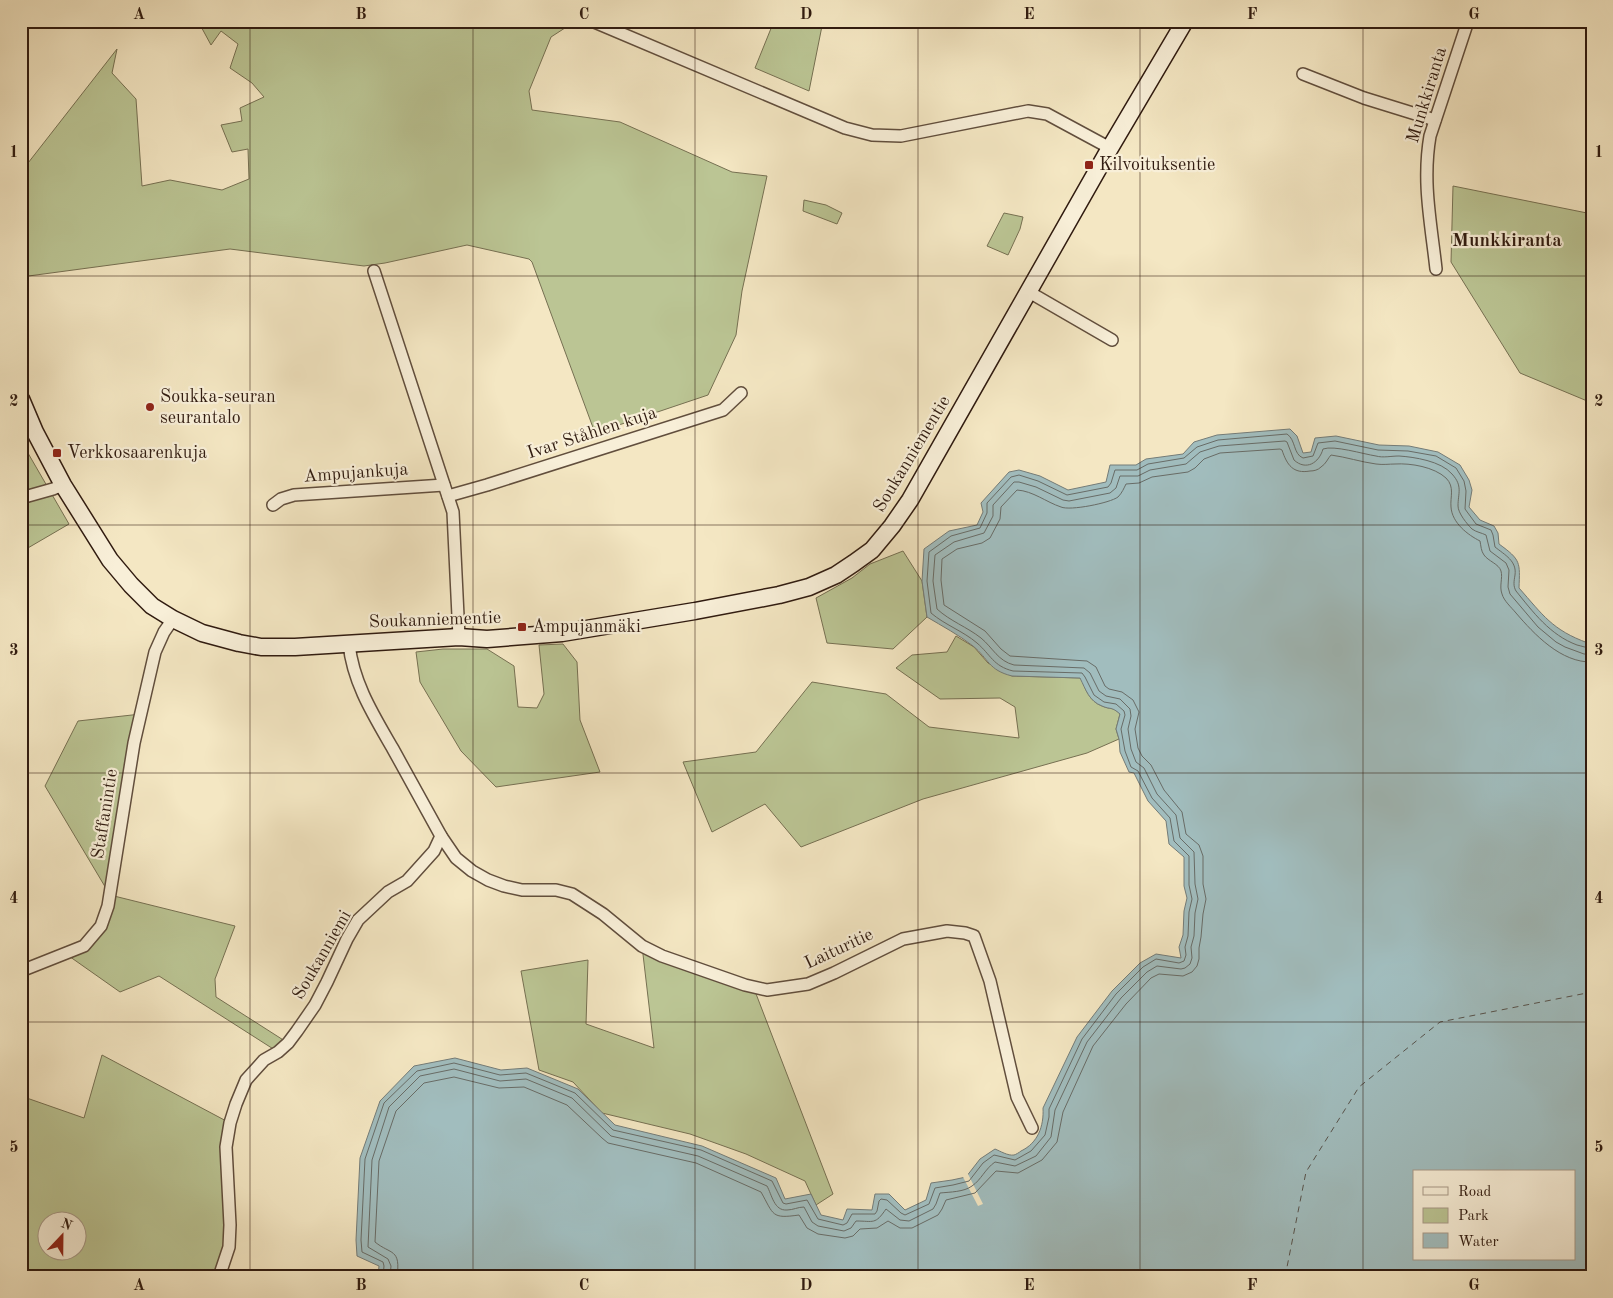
<svg xmlns="http://www.w3.org/2000/svg" width="1613" height="1298" font-family="'Old Standard TT',serif">
<style>
.green{fill:#bbc594;stroke:#767052;fill-rule:evenodd}
.water{fill:#a1bdbe;stroke:#747c78;fill-rule:evenodd}
.pier{fill:#f4e7c3}
.lines{fill:none;stroke-linecap:round;stroke-linejoin:round}
.shore{stroke:#686c67;stroke-width:1}
.ferry{stroke:#58544d;stroke-width:1;stroke-dasharray:6 5;stroke-linecap:butt}
.street-casing{stroke:#614e3d;stroke-width:14}
.secondary-casing{stroke:#301b10;stroke-width:19}
.street{stroke:#f8efd8;stroke-width:11}
.secondary{stroke:#f8efd8;stroke-width:16}
.grid{fill:none;stroke:#301b10;stroke-width:1;stroke-opacity:0.55}
.poi-dot{fill:#8f2418;stroke:#f8efd8;stroke-width:2}
.labels{text-anchor:middle;dominant-baseline:central;stroke-width:4.5;stroke-linejoin:round;paint-order:stroke}
.street-label{font-size:18px;fill:#301b10;stroke:#f8efd8}
.poi-label{font-size:18px;fill:#301b10;stroke:#f8efd8;text-anchor:start}
.neighbourhood-label{font-size:19px;font-weight:bold;fill:#301b10;stroke:#f8efd8}
.neatline{fill:none;stroke:#301b10;stroke-width:2}
.grid-label{font-size:16px;text-anchor:middle;font-weight:bold;fill:#301b10}
</style>
<rect width="100%" height="100%" fill="#f4e7c3"/>
<filter id="stains"><feTurbulence type="fractalNoise" baseFrequency=".004" numOctaves="4"/><feColorMatrix values="0 0 0 0 .2 0 0 0 0 .09 0 0 0 0 .02 0 0 0 .5 -.17"/></filter>
<radialGradient id="worn" r=".72"><stop offset=".6" stop-color="#630" stop-opacity="0"/><stop offset="1" stop-color="#630" stop-opacity=".3"/></radialGradient>
<!-- green -->
<g class="green">
<path d="M198 21H232L236 23 237 21H569L568 26 551 37 529 91 532 110 620 122 732 172 767 176 742 291 736 335 708 395 595 433 532 262 529 259 467 245 385 263 364 266 230 249 21 277V172L117 49 112 73 136 99 142 186 170 180 222 190 249 179 248 149 232 152 221 125 242 121 240 108 264 97 252 83 230 68 238 44 221 31 211 45Z"/>
<path d="M774 21H823L809 91 755 68Z"/>
<path d="M1453 186 1592 214V403L1520 373 1451 262Z"/>
<path d="M804 200 826 205 842 213 837 224 803 211Z"/>
<path d="M1004 213 1023 217 1020 229 1008 255 987 246Z"/>
<path d="M21 441 69 524 21 552Z"/>
<path d="M903 551 922 581 927 617 893 649 827 643 816 598 852 578 870 564Z"/>
<path d="M956 636 974 647 988 663 1012 676 1081 678C1086 690 1089 701 1102 706 1111 710 1112 706 1120 714L1116 729 1119 739 1087 753 923 799 801 847 765 804 712 832 683 762 756 752 812 682 886 694 929 727 1019 738 1015 707 1000 698 940 699 896 668 912 655 947 652Z"/>
<path d="M563 644 577 662 580 720 600 772 496 787 461 751 420 682 416 652 443 649H487L514 666 518 707 537 708 544 694 539 645Z"/>
<path d="M141 714 110 895 235 926 215 979 216 997 288 1043 278 1052 159 976 120 992 66 954 101 926 110 895 45 786 78 721Z"/>
<path d="M642 946 753 986 833 1194 816 1205 805 1181 746 1154 690 1134 602 1113 573 1082 539 1070 521 971 588 960 586 1024 654 1048Z"/>
<path d="M102 1055 230 1123V1225L219 1277H21V1096L84 1118ZM48 1220H78V1250H48Z"/>
</g>
<!-- water -->
<path class="water" d="M1290 429 1297 436 1303 453 1311 452 1315 438 1336 436 1379 445 1409 446 1438 452 1460 465 1469 480 1472 490 1469 507 1480 520 1494 526 1498 533 1499 544C1521 560 1520 562 1519 588 1543 615 1552 630 1588 643H1592V1277H378L379 1266 357 1256 356 1240 360 1158 380 1101 414 1066 455 1058 501 1070 527 1068 578 1089 615 1125 702 1146 776 1178 785 1199 811 1194 821 1215 843 1220 847 1209 872 1210 875 1194H889L905 1210 926 1200 931 1183 952 1180 966 1177 980 1159 995 1149C1000 1151 1008 1156 1014 1155 1015 1155 1020 1152 1021 1151 1038 1143 1044 1126 1043 1108L1077 1037 1112 991 1140 963 1156 954 1181 958 1179 947 1183 935 1184 911 1187 898 1184 886V857L1169 844 1166 821 1148 801 1134 773 1129 772 1120 752 1119 739 1116 729 1120 714C1111 706 1111 710 1102 706 1089 701 1086 690 1080 678L1012 676C988 670 989 659 973 646 959 635 942 626 927 617L922 581 924 549 949 531 977 525 983 512 981 503 1009 472 1019 470 1040 476 1068 490 1106 482 1110 465H1136L1146 459 1183 454 1194 442 1217 435ZM1414 1172H1574V1259H1414Z"/>
<!-- pier -->
<path class="pier" d="M967 1172 983 1204 978 1206 962 1175Z"/>
<g class="lines">
<!-- shore -->
<g class="shore">
<path d="M383 1277 384 1266 383 1262 362 1252 361 1240 365 1159 384 1103 417 1071 454 1063 500 1075 526 1073 575 1093 613 1130 701 1150 772 1181 783 1203 786 1204 807 1200 818 1219 843 1225 847 1223 852 1214H875L877 1211 879 1201 881 1199 887 1200 901 1213 905 1215 929 1204 935 1188 953 1185 969 1181 983 1163 994 1155 1015 1160 1031 1151 1045 1135 1049 1117V1109L1082 1039 1116 994 1143 967 1156 959 1179 963 1184 961 1186 955 1185 947 1188 936 1189 912 1192 899 1189 885V856L1174 841 1170 818 1152 798 1138 771 1131 767 1125 751 1121 729 1125 715 1124 711 1116 704 1104 702 1094 695 1085 677 1082 673 1013 671C993 666 991 655 977 643 963 631 945 625 931 613L927 581 929 552 951 536 980 528 987 513V503L1011 477 1019 475 1038 481 1067 495 1108 487 1111 483 1115 470H1137L1148 464 1184 458 1197 447 1218 440 1287 434C1296 440 1293 454 1303 458L1313 456 1318 443 1335 441 1378 450 1408 451 1436 456 1456 468 1464 481 1466 491 1465 509 1476 524 1491 530 1493 535 1495 547C1505 555 1517 561 1515 575 1514 581 1513 586 1516 591 1533 612 1550 635 1577 645 1582 646 1586 648 1592 648"/>
<path d="M390 1277 391 1266 388 1259 368 1247 372 1160 389 1107 420 1076 454 1069 500 1081 526 1079 572 1098 611 1136 698 1156 767 1186C772 1195 774 1211 787 1210 793 1210 798 1207 804 1207L812 1222 818 1226 844 1231 851 1228 856 1221C874 1221 875 1225 886 1209L900 1220 909 1221 933 1209 936 1204 940 1193C950 1192 964 1192 972 1186 981 1180 985 1169 995 1162L1015 1166 1036 1156 1051 1137 1055 1110 1087 1042 1121 998 1147 972 1157 966 1181 969 1185 968 1190 964 1192 958 1191 947 1194 936 1195 913 1198 899 1195 884 1194 852 1180 838 1176 815 1157 794 1144 768 1136 762 1131 749 1128 729 1131 716 1130 709 1120 699 1106 696 1099 691 1090 673 1084 668 1014 665C998 661 993 648 981 638 967 627 950 621 937 609L933 581 935 555 954 542 984 533 993 516V505L1014 482H1019L1036 487 1063 500 1069 501 1110 493 1116 488 1120 476H1138L1150 470 1186 464 1200 452 1219 446 1285 441 1287 442 1294 460C1306 471 1319 463 1323 449 1334 445 1363 454 1376 456 1383 458 1391 456 1399 456 1414 457 1441 461 1452 474 1463 486 1458 493 1458 506 1458 513 1467 524 1472 529 1476 532 1482 533 1486 535L1490 551 1506 563 1509 570 1508 587 1510 594 1538 627 1556 642 1565 647 1584 654H1592"/>
<path d="M397 1277C401 1248 391 1255 375 1242L379 1161 396 1111 424 1083 454 1077 499 1088 524 1087 567 1105 602 1138 608 1143 696 1163 761 1192C774 1215 771 1219 799 1215L807 1228 818 1234 845 1238 853 1236 860 1229 877 1228 888 1221 900 1228H912L938 1215 942 1209 946 1200 975 1193 996 1171 1018 1173 1042 1160 1057 1142 1063 1112 1093 1046 1126 1004 1151 978 1159 974 1183 976 1192 972 1197 966 1199 959V948L1201 937 1203 914 1206 899 1203 884V856L1199 845 1186 834 1182 812 1164 790 1151 765 1142 756 1138 748 1135 729 1139 712 1133 700 1122 692 1109 689 1105 686 1096 667 1087 661 1010 656 1001 649 985 631 944 605 941 580 942 559 957 549 982 543 990 538 1000 519 1001 507 1017 490C1033 491 1046 502 1061 507 1070 511 1110 503 1118 497 1122 493 1124 488 1126 484L1139 483 1152 477 1188 472 1195 468 1204 459 1220 453 1280 449 1282 450C1287 465 1293 474 1310 471 1314 471 1318 470 1321 467 1326 464 1328 458 1331 455 1346 457 1361 462 1376 464 1383 465 1389 464 1395 464 1411 463 1434 467 1446 478 1455 487 1450 497 1451 507 1452 523 1468 535 1480 541 1481 546 1481 551 1484 555 1488 561 1499 564 1501 571 1503 578 1499 586 1502 594 1504 601 1511 607 1516 613 1534 634 1561 663 1592 662"/>
</g>
<!-- ferry -->
<path class="ferry" d="M1285 1277 1306 1172 1359 1087 1440 1022 1592 992"/>
<defs>
<g id="street">
<path d="M592 21 845 128 872 135 901 136 1028 111 1047 114 1110 148"/>
<path d="M1303 74 1364 98 1435 120"/>
<path d="M1436 269C1431 223 1422 182 1430 136L1468 21"/>
<path d="M374 271 453 512 459 637"/>
<path d="M1029 292 1112 340"/>
<path d="M448 496 487 485 723 410 741 393"/>
<path d="M21 498 53 489 63 485"/>
<path d="M273 505 281 499 294 495 444 485"/>
<path d="M441 836 456 858 472 871 488 880 504 886 522 890H556L572 894 603 914 642 946 662 956 745 985 767 990 808 984 834 973 903 939 947 931 965 933 974 936 990 981 1017 1097 1032 1128"/>
<path d="M21 971 84 946 101 926 108 906 134 743 155 652 164 632 173 619"/>
<path d="M219 1277 229 1247 230 1225 226 1147 230 1123 236 1104 246 1080 264 1060 278 1052 288 1043 297 1031 315 1005 327 982 347 939 358 920 388 892 407 881 434 851 441 836C425 807 409 778 393 749 374 716 353 683 349 644"/>
</g>
<path id="secondary" d="M21 399 35 432 63 485 110 560 131 585 152 606 173 619 202 633 239 643 261 647H295L459 637 487 639 562 633 695 611 779 595 809 587 836 575 854 563 872 550 892 526 910 500 1110 148 1185 21"/>
</defs>
<!-- street casing -->
<use href="#street" class="street-casing"/>
<!-- secondary casing -->
<use href="#secondary" class="secondary-casing"/>
<!-- street -->
<use href="#street" class="street"/>
<!-- secondary -->
<use href="#secondary" class="secondary"/>
</g>
<!-- grid -->
<path class="grid" d="M250 21V1277M473 21V1277M695 21V1277M918 21V1277M1140 21V1277M1363 21V1277M21 276H1592M21 525H1592M21 773H1592M21 1022H1592"/>
<!-- markers -->
<g class="poi-dot">
<rect x="1084" y="160" width="10" height="10" rx="2.5"/>
<circle cx="150" cy="407" r="5"/>
<rect x="52" y="448" width="10" height="10" rx="2.5"/>
<rect x="517" y="622" width="10" height="10" rx="2.5"/>
</g>
<g class="labels">
<!-- street labels -->
<g class="street-label">
<text transform="translate(1427 95) rotate(-73)">Munkkiranta</text>
<text transform="translate(592 433) rotate(-18)">Ivar Ståhlen kuja</text>
<text transform="translate(912 454) rotate(-59)">Soukanniementie</text>
<text transform="translate(356 473) rotate(-4)">Ampujankuja</text>
<text transform="translate(435 620) rotate(-2)">Soukanniementie</text>
<text transform="translate(105 814) rotate(-81)">Staffanintie</text>
<text transform="translate(839 949) rotate(-25)">Laituritie</text>
<text transform="translate(322 955) rotate(-60)">Soukanniemi</text>
</g>
<!-- poi labels -->
<g class="poi-label">
<text x="1099" y="165">Kilvoituksentie</text>
<text x="160" y="397">Soukka-seuran<tspan x="160" dy="21">seurantalo</tspan></text>
<text x="67" y="453">Verkkosaarenkuja</text>
<text x="532" y="627">Ampujanmäki</text>
</g>
<!-- neighbourhood labels -->
<g class="neighbourhood-label">
<text x="1507" y="241">Munkkiranta</text>
</g>
</g>
<!-- margin -->
<rect width="1613" height="1298" fill="none" stroke="#f4e7c3" stroke-width="55"/>
<!-- legend -->
<rect x="1413" y="1170" width="162" height="90" fill="#f8efd8" stroke="#a89a88"/>
<rect x="1423" y="1187" width="25" height="8" fill="#f8efd8" stroke="#a89a88"/>
<text x="1458" y="1196" font-size="15" fill="#301b10">Road</text>
<rect x="1423" y="1208" width="25" height="15" fill="#bbc594" stroke="#a89a88"/>
<text x="1458" y="1220" font-size="15" fill="#301b10">Park</text>
<rect x="1423" y="1233" width="25" height="15" fill="#a1bdbe" stroke="#a89a88"/>
<text x="1458" y="1246" font-size="15" fill="#301b10">Water</text>
<!-- north arrow -->
<g transform="translate(62 1236) rotate(22)"><circle r="24" fill="#f8efd8" stroke="#a89a88"/>
<path d="M0-4L9 19L0 12L-9 19Z" fill="#8f2418"/>
<text y="-8" font-size="14" font-weight="bold" text-anchor="middle" fill="#301b10">N</text>
</g>
<rect x="28" y="28" width="1558" height="1242" class="neatline"/>
<g class="grid-label">
<text x="139" y="19">A</text>
<text x="361" y="19">B</text>
<text x="584" y="19">C</text>
<text x="806" y="19">D</text>
<text x="1029" y="19">E</text>
<text x="1252" y="19">F</text>
<text x="1474" y="19">G</text>
<text x="14" y="157">1</text>
<text x="1599" y="157">1</text>
<text x="14" y="406">2</text>
<text x="1599" y="406">2</text>
<text x="14" y="655">3</text>
<text x="1599" y="655">3</text>
<text x="14" y="903">4</text>
<text x="1599" y="903">4</text>
<text x="14" y="1152">5</text>
<text x="1599" y="1152">5</text>
<text x="139" y="1290">A</text>
<text x="361" y="1290">B</text>
<text x="584" y="1290">C</text>
<text x="806" y="1290">D</text>
<text x="1029" y="1290">E</text>
<text x="1252" y="1290">F</text>
<text x="1474" y="1290">G</text>
</g>
<rect width="100%" height="100%" filter="url(#stains)"/>
<rect width="100%" height="100%" fill="url(#worn)"/>
</svg>
